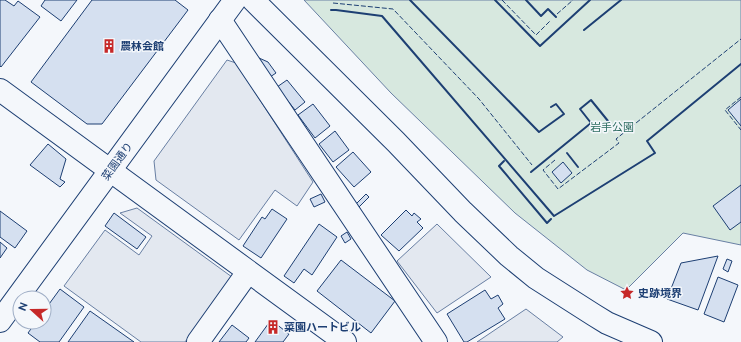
<svg xmlns="http://www.w3.org/2000/svg" width="741" height="342" font-family="Ubuntu,'Noto Sans JP',sans-serif">
<style>
.green{fill:#d7e8df;stroke:#687fa3}
.parking{fill:#e3e8f0;stroke:#687fa3}
.building{fill:#d5e0f0;stroke:#1d3f73}
.lines{fill:none;stroke-linecap:round;stroke-linejoin:round}
.minor-casing{stroke:#1d3f73;stroke-width:24}
.minor{stroke:#f4f7fb;stroke-width:22}
.fence{stroke:#1d3f73;stroke-width:1;stroke-dasharray:5 2;stroke-linecap:butt}
.wall{stroke:#1d3f73;stroke-width:2}
.labels{text-anchor:middle;dominant-baseline:central;stroke-width:3;stroke-linejoin:round;paint-order:stroke}
.poi-label{font-size:11px;font-weight:bold;fill:#1d3f73;stroke:#f4f7fb;text-anchor:start}
.park-label{font-size:11px;fill:#2c6c60;stroke:#f4f7fb}
.street-label{font-size:11px;fill:#1d3f73;stroke:#f4f7fb}
</style>
<rect width="100%" height="100%" fill="#f4f7fb"/>
<!-- green -->
<path class="green" d="M304 0H741V245L683 233 626 290 587 270 515 213 391 93Z"/>
<!-- parking -->
<g class="parking">
<path d="M227 60 236 63 313 182 297 206 275 190 239 240 156 180 154 161Z"/>
<path d="M137 208 232 277 185 342H141L64 286 105 230 139 255 152 236 120 213Z"/>
<path d="M437 224 491 277 437 313 397 261Z"/>
<path d="M526 309 563 337 557 342H477Z"/>
</g>
<!-- building -->
<g class="building">
<path d="M0 0H5L14 6 18 1 40 17 1 67 0 66Z"/>
<path d="M45 0H77L61 21 41 6Z"/>
<path d="M92 0H175L188 10 102 124H87L31 82Z"/>
<path d="M259 58 268 62 276 73 270 77 257 60Z"/>
<path d="M287 80 305 102 295 110 277 87Z"/>
<path d="M741 99V126L728 110Z"/>
<path d="M313 104 330 126 315 138 298 115Z"/>
<path d="M335 131 349 150 333 162 319 144Z"/>
<path d="M48 144 66 159 60 179 65 182 60 187 30 165Z"/>
<path d="M353 152 371 172 354 187 336 167Z"/>
<path d="M563 162 572 173 561 183 552 172Z"/>
<path d="M741 185V222L730 230 713 206Z"/>
<path d="M321 194 325 202 314 207 310 199Z"/>
<path d="M366 194 369 197 359 207 356 204Z"/>
<path d="M272 209 287 219 261 258 243 246 262 217 265 219Z"/>
<path d="M406 210 412 216 414 213 421 219 417 222 423 228 399 251 381 235Z"/>
<path d="M0 211 27 231 15 248 0 237Z"/>
<path d="M114 213 146 237 137 249 105 226Z"/>
<path d="M319 224 337 237 312 275 304 269 294 283 284 276Z"/>
<path d="M347 232 351 239 345 243 341 236Z"/>
<path d="M0 242 7 248 0 258Z"/>
<path d="M718 256 698 310 667 299 681 263Z"/>
<path d="M727 259 732 261 728 272 723 269Z"/>
<path d="M341 260 395 301 371 333 317 291Z"/>
<path d="M718 277 738 285 724 322 704 314Z"/>
<path d="M60 289 84 307 59 342H40L28 333 36 322H44V311Z"/>
<path d="M485 290 491 299 498 295 503 304 498 308 505 319 467 342H464L447 314Z"/>
<path d="M90 311 134 342H68Z"/>
<path d="M271 320 289 334 283 342H255Z"/>
<path d="M232 325 249 338 246 342H219Z"/>
</g>
<g class="lines">
<defs>
<g id="minor">
<path d="M253 0 396 142 463 212 509 256 536 278 594 315 607 323 651 342"/>
<path d="M220 20 436 342"/>
<path d="M0 90 345 342"/>
<path d="M0 321 235 0"/>
<path d="M198 342 248 272"/>
</g>
</defs>
<!-- minor casing -->
<use href="#minor" class="minor-casing"/>
<!-- minor -->
<use href="#minor" class="minor"/>
<!-- fence -->
<g class="fence">
<path d="M502 0 536 35 551 20"/>
<path d="M333 3 393 9 479 99 532 165"/>
<path d="M557 14 573 0"/>
<path d="M741 97 725 110 741 130"/>
<path d="M555 160 543 170 558 189 619 143 616 139 741 39"/>
</g>
<!-- wall -->
<g class="wall">
<path d="M410 0 539 132 564 114 556 104 551 107"/>
<path d="M495 0 540 46 590 0"/>
<path d="M526 0 541 16 548 9 556 17"/>
<path d="M331 10H336L382 16 554 216 655 153 647 141 741 64"/>
<path d="M584 30 621 0"/>
<path d="M567 153 578 167"/>
<path d="M504 161 499 166 547 223 551 219"/>
<path d="M531 172 591 123 580 109 591 100 608 121"/>
</g>
</g>
<!-- icons -->
<defs>
<symbol id="building-bare" viewBox="-9 -9 18 18"><path d="M-4-6H4V6H1V3H-1V6H-4ZM-2.5-4.3h1.7v1.8h-1.7ZM.8-4.3h1.7v1.8H.8ZM-2.5-1h1.7V.8h-1.7ZM.8-1h1.7V.8H.8Z" fill="#c62828" stroke="#f4f7fb" stroke-width="2.5" paint-order="stroke"/></symbol>
<symbol id="sight-bare" viewBox="-9 -9 18 18"><path d="M0-6L1.8-2.2L6-1.7L2.9 1.2L3.7 5.4L0 3.3L-3.7 5.4L-2.9 1.2L-6-1.7L-1.8-2.2Z" fill="#c62828" stroke="#f4f7fb" stroke-width="2.5" paint-order="stroke"/></symbol>
</defs>
<g fill-rule="evenodd">
<use href="#building-bare" x="99" y="36" width="20" height="20"/>
<use href="#sight-bare" x="617" y="283" width="20" height="20"/>
<use href="#building-bare" x="263" y="317" width="20" height="20"/>
</g>
<g class="labels">
<!-- poi labels -->
<g class="poi-label">
<text x="120" y="46">農林会館</text>
<text x="638" y="293">史跡境界</text>
<text x="284" y="327">菜園ハートビル</text>
</g>
<!-- park labels -->
<g class="park-label">
<text x="612" y="127">岩手公園</text>
</g>
<!-- street labels -->
<g class="street-label">
<text transform="translate(117 161) rotate(-54)">菜園通り</text>
</g>
</g>
<!-- north arrow -->
<g transform="translate(32 310) rotate(291)"><circle r="19" fill="#f4f7fb" stroke="#9eadc5"/>
<path d="M0-3L7 15L0 10L-7 15Z" fill="#c62828"/>
<text y="-6" font-size="11" font-weight="bold" text-anchor="middle" fill="#1d3f73">N</text>
</g>
</svg>
